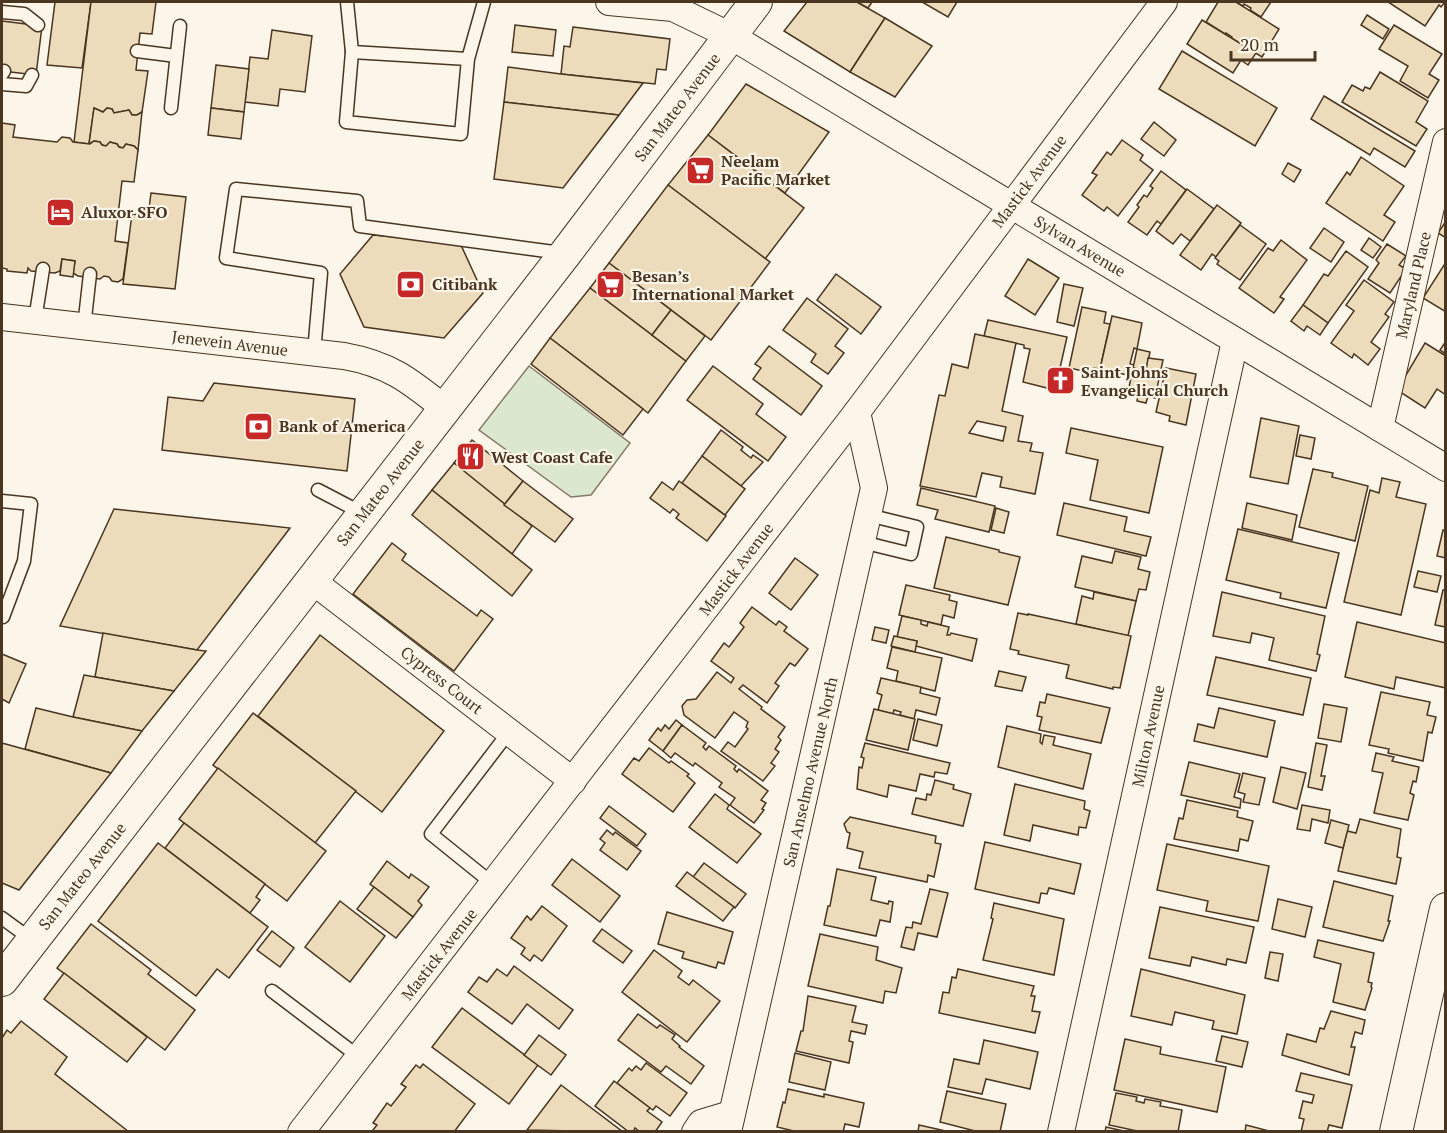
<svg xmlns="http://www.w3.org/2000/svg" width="1447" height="1133" font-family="'PT Serif',serif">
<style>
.green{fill:#dce7d0;stroke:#887966;stroke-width:1.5}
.building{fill:#ecdcbc;stroke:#4a3520;stroke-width:1.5;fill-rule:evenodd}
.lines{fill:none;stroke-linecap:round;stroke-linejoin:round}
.service-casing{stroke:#4a3520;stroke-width:15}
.minor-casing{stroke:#4a3520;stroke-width:28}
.tertiary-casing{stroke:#4a3520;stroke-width:34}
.service{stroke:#fbf6e9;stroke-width:12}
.minor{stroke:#fbf6e9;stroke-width:26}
.tertiary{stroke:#fbf6e9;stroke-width:32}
.labels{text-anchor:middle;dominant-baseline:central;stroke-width:4.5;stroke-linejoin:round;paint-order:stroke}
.street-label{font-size:16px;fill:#4a3520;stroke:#fbf6e9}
.poi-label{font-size:16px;font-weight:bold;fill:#4a3520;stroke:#fbf6e9;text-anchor:start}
</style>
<rect width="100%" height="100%" fill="#fbf6e9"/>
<!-- green -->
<path class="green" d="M529 366 630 443 591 495 571 497 479 430Z"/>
<!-- building -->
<g class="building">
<path d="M55 2H91L82 68 47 65Z"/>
<path d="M91 2H156L152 34 140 33 136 70 148 71 142 112 137 115H132L129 110 114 113 112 109 107 108 103 112 94 108 89 144 74 142Z"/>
<path d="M807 2H857L885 18 850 72 784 31Z"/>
<path d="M857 2H872L868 8Z"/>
<path d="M922 2H957L948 17Z"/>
<path d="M1218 2H1236L1279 29 1262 57 1231 38 1232 37 1226 33 1225 34 1206 22Z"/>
<path d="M1236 2H1271L1261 17 1250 10 1251 8 1244 4 1243 6Z"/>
<path d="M1388 2H1445L1441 7 1439 5 1425 26Z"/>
<path d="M1367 15 1389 29 1383 39 1361 25Z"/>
<path d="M885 18 932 46 895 97 850 72Z"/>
<path d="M1202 20 1256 53 1248 65 1241 60 1233 73 1187 44Z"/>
<path d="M2 21 42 26 36 75 2 71Z"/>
<path d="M515 25 556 30 553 56 512 52Z"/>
<path d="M1394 25 1442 54 1429 74 1439 80 1428 98 1400 81 1408 66 1379 49Z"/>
<path d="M573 27 670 39 666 70 657 69 655 84 561 74 564 46 570 47Z"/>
<path d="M272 30 312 36 305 92 280 89 278 106 245 102 250 57 268 59Z"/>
<path d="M1182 51 1277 108 1255 146 1159 89Z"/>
<path d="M216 65 249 69 244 112 211 108Z"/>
<path d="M508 67 561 74 643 83 619 115 504 102Z"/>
<path d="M1380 72 1428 101 1416 122 1427 129 1416 146 1342 102 1352 85 1363 91 1365 87 1370 89Z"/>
<path d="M746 84 829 132 785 193 708 135Z"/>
<path d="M1324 96 1415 151 1405 167 1374 148 1370 155 1311 119Z"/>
<path d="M504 102 619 115 563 188 494 179Z"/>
<path d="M94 108 103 112 107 108 112 109 114 113 129 110 132 115H137L142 112 138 150 134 146 126 144 123 148 119 147 117 144 110 142 106 146 102 145 100 142 94 141 89 144Z"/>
<path d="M211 108 244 112 241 139 208 135Z"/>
<path d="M1154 122 1176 140 1164 156 1141 139Z"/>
<path d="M2 123 15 125 13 137 57 142 62 137 70 138 73 142 90 144 94 141 100 142 102 145 106 146 110 142 117 144 119 147 123 148 126 144 134 146 138 150 134 182 122 181 115 241 128 243 123 279 118 282 112 281 109 277 104 276 100 279 78 276 73 273 75 261 62 259 60 271 55 273 31 271 28 268 27 273 7 271V269L2 268Z"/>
<path d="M708 135 804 208 765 259 668 185Z"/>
<path d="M1122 140 1143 155 1140 160 1153 170 1118 216 1107 207 1104 211 1082 195 1097 175 1092 173 1107 152 1111 155Z"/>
<path d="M1361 157 1404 186 1384 215 1395 222 1383 241 1326 203 1347 172 1350 175Z"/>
<path d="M1288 163 1301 170 1294 182 1282 174Z"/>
<path d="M1161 171 1186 190 1161 224 1157 221 1147 235 1128 222 1139 207 1137 205 1144 195 1147 197 1153 188 1150 186Z"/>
<path d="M668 185 770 262 711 340 609 263Z"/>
<path d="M1187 189 1214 209 1190 241 1181 234 1173 244 1156 231Z"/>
<path d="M151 193 186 197 175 289 123 284 132 214 148 216Z"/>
<path d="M1217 205 1241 223 1216 257 1212 254 1201 270 1180 255Z"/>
<path d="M1446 221V238L1438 233Z"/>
<path d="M1240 225 1266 244 1240 280 1217 264 1219 261 1215 258Z"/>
<path d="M1324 228 1344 242 1331 262 1310 248Z"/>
<path d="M373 235 460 243 483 293 444 338 364 327 340 274Z"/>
<path d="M1369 238 1381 247 1373 258 1361 250Z"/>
<path d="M1281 240 1307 260 1280 297 1284 299 1274 313 1239 288 1268 248 1273 251Z"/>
<path d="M1387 244 1406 256 1399 265 1406 269 1390 293 1368 279 1379 263 1376 260Z"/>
<path d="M1346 251 1368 267 1328 323 1303 305 1324 274 1328 276Z"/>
<path d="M62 259 75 261 73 277 60 275Z"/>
<path d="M1028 259 1059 278 1035 315 1005 296Z"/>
<path d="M1446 262V312L1423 298Z"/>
<path d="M609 263 671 310 652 335 590 288Z"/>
<path d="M836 274 881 307 861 334 817 300Z"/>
<path d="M1364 280 1394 302 1385 314 1389 317 1371 342 1380 349 1368 365 1354 354 1352 358 1331 343 1354 311 1346 305Z"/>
<path d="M1064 284 1083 288 1074 326 1057 322Z"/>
<path d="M590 288 686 361 648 413 550 338Z"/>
<path d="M807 298 848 329 835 346 844 353 828 374 811 362 816 354 783 330Z"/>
<path d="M1303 305 1328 323 1320 335 1307 326 1304 331 1291 321Z"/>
<path d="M1082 307 1106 312 1104 323 1110 324 1100 369 1094 368 1093 373 1069 368Z"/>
<path d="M671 310 705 336 686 361 652 335Z"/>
<path d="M1112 316 1142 323 1137 349 1134 348 1130 364 1134 365 1132 376 1100 369Z"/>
<path d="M988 320 1067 337 1055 390 1023 382 1030 349 1024 348V345L984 336Z"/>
<path d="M975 334 1016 343 1002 411 1023 416 1018 441 1032 443 1030 451 1043 453 1035 494 1000 487 1002 477 982 473 976 497 920 486 939 395 945 396 952 364 968 368ZM977 421 1006 427 1003 441 969 433Z"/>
<path d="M550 338 643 409 623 435 531 364Z"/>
<path d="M1446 341V354L1440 350Z"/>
<path d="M1425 343 1446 356V395L1437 389 1425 408 1397 390Z"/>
<path d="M769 346 822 386 801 415 753 379 761 368 755 364Z"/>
<path d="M1137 349 1150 352 1146 371 1133 368Z"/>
<path d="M1148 358 1163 360 1155 398 1148 396 1146 403 1137 401 1138 394 1128 392 1133 368 1146 371Z"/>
<path d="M713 366 763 404 756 414 786 437 768 461 687 400Z"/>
<path d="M1166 368 1196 374 1186 425 1169 421 1170 416 1156 412Z"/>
<path d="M214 383 355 399 347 471 162 450 168 397 203 401Z"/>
<path d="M1261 418 1299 426 1288 484 1250 477Z"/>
<path d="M1071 428 1163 447 1149 513 1090 500 1098 460 1066 453Z"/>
<path d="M721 430 743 447 741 450 751 458 753 455 763 462 741 486 702 456Z"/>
<path d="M1300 435 1315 438 1311 459 1296 456Z"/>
<path d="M472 440 523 481 504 505 454 463Z"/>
<path d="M702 456 745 489 725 515 682 483Z"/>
<path d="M454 463 532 526 512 554 432 490Z"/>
<path d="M1313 469 1333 473 1332 477 1368 486 1355 541 1299 527Z"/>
<path d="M1382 478 1400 482 1396 497 1426 504 1401 615 1344 602 1370 490 1379 493Z"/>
<path d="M523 481 573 519 555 542 504 505Z"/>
<path d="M679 481 726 516 707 541 676 518 679 514 673 509 670 513 650 498 662 482 673 490Z"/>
<path d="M921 488 995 506 989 532 935 519 938 510 917 505Z"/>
<path d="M432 490 532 570 512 596 412 515Z"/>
<path d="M1064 503 1127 517 1124 531 1151 537 1146 556 1057 535Z"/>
<path d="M1247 503 1297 515 1292 540 1242 528Z"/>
<path d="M996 508 1009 512 1004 533 991 530Z"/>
<path d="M114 509 290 528 197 650 60 626Z"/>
<path d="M1238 529 1339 553 1326 608 1280 598 1281 593 1226 580Z"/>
<path d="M1443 530 1446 531V558L1437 556Z"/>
<path d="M946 537 999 550V552L1020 557 1008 605 934 588Z"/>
<path d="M392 543 406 554 402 560 477 616 481 610 493 619 454 671 353 594Z"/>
<path d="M1115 551 1141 557 1138 569 1150 572 1146 590 1139 589 1136 601 1075 587 1082 556 1112 563Z"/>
<path d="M795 558 818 575 791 610 769 593Z"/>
<path d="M1418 571 1441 576 1437 592 1414 587Z"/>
<path d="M906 585 950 595 949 600 957 602 954 618 943 615 941 625 899 615Z"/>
<path d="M1443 590H1446V627L1435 625Z"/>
<path d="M1094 592 1136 601 1128 636 1076 624 1082 596 1093 599Z"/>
<path d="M1222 592 1325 616 1317 654 1320 655 1316 671 1269 660 1274 638 1252 633 1250 643 1213 636Z"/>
<path d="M752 607 776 625 779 621 787 627 784 631 808 649 795 666 790 663 775 683 779 686 767 703 743 685 739 689 762 707 761 709 785 727 778 737 781 740 775 749 779 752 771 763 775 766 763 781 721 751 728 742 735 747 748 729 746 727 748 722 734 712 715 738 684 715 682 706 687 700 696 699 717 672 731 683 734 678 711 661 724 643 729 647 744 627 740 623Z"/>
<path d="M1018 613 1028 615V614L1131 636 1120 688 1113 687V689L1066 678 1069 665 1018 654 1019 651 1010 649Z"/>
<path d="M902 616 921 620V624L927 626 928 622 949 627 947 635H950L951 633 977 639 972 661 916 646 917 641 897 637Z"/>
<path d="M1357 622 1446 643V688L1396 677 1394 689 1345 677Z"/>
<path d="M875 627 889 630 886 643 872 640Z"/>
<path d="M103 633 197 650 206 651 174 691 95 677Z"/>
<path d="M320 635 444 731 382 812 258 716Z"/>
<path d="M894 636 917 641 915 652 891 646Z"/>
<path d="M892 647 942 658 935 691 896 681 898 671 887 668Z"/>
<path d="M2 654 26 664 9 703 2 699Z"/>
<path d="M1216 657 1311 678 1303 715 1207 695Z"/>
<path d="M999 671 1026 677 1022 691 995 686Z"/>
<path d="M84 675 95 677 174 691 142 731 73 717Z"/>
<path d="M881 678 921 687 920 693 940 698 936 715 916 710 914 719 900 715 901 712 894 710 893 714 878 710 882 695 877 693Z"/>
<path d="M1381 692 1430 702 1427 715 1436 717 1432 733 1428 732 1423 761 1388 753 1389 749 1369 745Z"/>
<path d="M1047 694 1110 708 1101 743 1039 730 1042 717 1037 716 1040 702 1045 703Z"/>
<path d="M1324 704 1347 708 1341 742 1318 738Z"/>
<path d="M36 708 73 717 142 731 111 773 25 749Z"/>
<path d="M1219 708 1275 721 1267 757 1194 741 1198 724 1214 728Z"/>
<path d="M874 709 915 719 908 750 866 740Z"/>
<path d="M253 713 356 791 315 843 213 765Z"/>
<path d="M918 719 942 725 937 746 913 740Z"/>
<path d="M676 720 682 725 663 751 649 740 658 728 661 731 665 725 669 729Z"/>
<path d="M682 725 706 743 703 747 706 750 709 746 736 766 734 769 737 772 739 769 768 791 761 800 766 803 762 809 764 810 754 823 730 805 735 798 719 787 722 783 695 763 693 766 675 753 671 758 663 751Z"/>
<path d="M1007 726 1041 734 1040 742 1042 744 1044 735 1055 737 1053 745 1091 754 1083 789 998 767Z"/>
<path d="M2 743 111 773 19 890 2 883Z"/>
<path d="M865 743 950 763 947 774 935 772 934 777 920 774 916 791 889 785 887 797 857 789 859 767 862 768 864 758 861 757Z"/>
<path d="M1316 743 1327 745 1321 776H1325L1322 790 1308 787Z"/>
<path d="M649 748 669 763 671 761 689 774 687 776 695 783 673 812 622 774 634 758 639 761Z"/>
<path d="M1376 753 1394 757 1392 761 1419 767 1416 782 1413 781 1410 793 1414 795 1408 820 1374 813 1383 773 1372 771Z"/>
<path d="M1189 762 1240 774 1234 797 1241 799 1240 808 1181 795Z"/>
<path d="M1281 767 1306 773 1297 809 1273 802Z"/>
<path d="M218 768 326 851 287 901 179 819Z"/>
<path d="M1243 773 1265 778 1259 805 1243 802 1245 794 1238 792Z"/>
<path d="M935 780 954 785 953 789 971 794 963 826 912 814 916 798 926 800 927 794 931 795Z"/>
<path d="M1015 784 1085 801 1084 809 1090 811 1086 828 1079 827 1078 835 1033 825 1030 841 1004 835Z"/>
<path d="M715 794 729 805 727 809 761 834 737 863 689 827Z"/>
<path d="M1187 800 1238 811 1237 817 1253 821 1248 841 1240 839 1238 851 1174 839 1179 818 1183 819Z"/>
<path d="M1302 805 1330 810 1328 823 1312 819 1310 831 1297 829Z"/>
<path d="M609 806 646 834 637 846 600 818Z"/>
<path d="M850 817 936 836 935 843 941 844 934 877 928 875 927 882 859 868 863 852 847 848 850 833 847 832 844 824Z"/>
<path d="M1360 819 1401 829 1397 857 1401 858 1396 884 1338 871 1347 831 1356 833Z"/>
<path d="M1331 820 1349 825 1343 848 1325 843Z"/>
<path d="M184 823 265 884 256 897 260 900 250 913 165 848Z"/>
<path d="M607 830 613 835 615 832 641 851 627 870 600 850 605 843 600 839Z"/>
<path d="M985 842 1081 864 1074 894 1049 888 1047 894 1041 893 1039 903 975 889Z"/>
<path d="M158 843 268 927 229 978 217 969 196 996 98 921Z"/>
<path d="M1167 844 1269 866 1258 921 1206 911 1208 901 1157 890Z"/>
<path d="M572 859 620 896 600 922 552 885Z"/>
<path d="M387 861 409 878 411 874 429 887 418 901 422 905 413 917 370 884Z"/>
<path d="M704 863 746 894 735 908 693 877Z"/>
<path d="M837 869 876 877 871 900 888 904 889 901 893 902 890 922 880 920 876 936 824 925 828 906H830Z"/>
<path d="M687 872 734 907 723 921 676 886Z"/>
<path d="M1334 881 1393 896 1388 921H1390L1383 941 1323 927Z"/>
<path d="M374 887 413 917 396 938 357 909Z"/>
<path d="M930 889 948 893 937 937 918 933 914 950 901 947 906 927 912 928 913 922 921 924Z"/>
<path d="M1278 899 1312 907 1305 937 1272 929Z"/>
<path d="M340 901 385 936 350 982 305 947Z"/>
<path d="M994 903 1064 919 1054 975 983 960 993 919 991 918Z"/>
<path d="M542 906 567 926 542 961 534 955 530 961 521 954 525 948 511 938 527 916 531 920Z"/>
<path d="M1160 907 1254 927 1246 963 1227 959 1226 965 1192 957 1190 966 1149 958Z"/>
<path d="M667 912 733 932 724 964 718 962 716 968 682 958 684 952 658 944Z"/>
<path d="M91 924 151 970 148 974 195 1010 165 1050 57 968Z"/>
<path d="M602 929 632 951 623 963 593 941Z"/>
<path d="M272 931 294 948 280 967 257 950Z"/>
<path d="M820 934 878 947 876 960 902 968 896 993 885 991 883 1003 808 986Z"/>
<path d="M1318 940 1374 953 1368 982 1372 983 1371 987 1372 988 1365 1010 1333 1002 1341 964 1314 957Z"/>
<path d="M654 950 682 971 678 977 689 985 693 980 720 1001 687 1042 622 992Z"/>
<path d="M1270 952 1283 954 1278 981 1265 978Z"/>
<path d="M514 966 573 1010 559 1029 527 1004 512 1024 468 992 479 977 487 982 497 969 507 976Z"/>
<path d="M958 969 1034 986 1031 996H1035L1032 1011 1040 1012 1035 1033 939 1013 943 992 949 993 952 977 956 978Z"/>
<path d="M1141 969 1245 995 1237 1034 1212 1029 1214 1021 1175 1012 1172 1025 1131 1016Z"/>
<path d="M64 973 147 1037 127 1062 44 999Z"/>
<path d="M808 996 856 1006 852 1022 867 1025 865 1034 851 1031 849 1041 853 1042 849 1063 796 1051 801 1031H803Z"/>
<path d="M462 1008 538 1065 509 1104 432 1047Z"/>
<path d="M1331 1011 1365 1020 1362 1034 1355 1032 1351 1047H1355L1349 1075 1282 1055 1287 1034 1316 1042 1320 1028 1324 1029Z"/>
<path d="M638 1014 657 1028 660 1025 675 1035 672 1039 680 1046 679 1047 704 1066 691 1084 666 1066 661 1072 618 1040Z"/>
<path d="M21 1021 67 1057 55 1074 129 1132H2V1038L7 1030 11 1033Z"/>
<path d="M539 1035 566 1055 551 1075 524 1055Z"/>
<path d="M1222 1036 1248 1042 1242 1067 1216 1061Z"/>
<path d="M1125 1039 1161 1047 1160 1054 1226 1067 1217 1112 1114 1090Z"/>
<path d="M984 1040 1038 1052 1030 1089 986 1079 982 1094 948 1087 954 1059 979 1064Z"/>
<path d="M795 1053 831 1062 825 1090 789 1082Z"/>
<path d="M646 1063 687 1093 670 1116 656 1106 653 1110 650 1108 617 1083 629 1068 632 1071 636 1066 641 1070Z"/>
<path d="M423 1064 475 1104 454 1132H375L373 1130 377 1125 373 1123 387 1103 391 1106 406 1087 401 1084 416 1065 420 1068Z"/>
<path d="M1301 1073 1352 1085 1342 1128 1329 1125 1327 1132H1301L1304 1119 1299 1118 1303 1101 1312 1103 1314 1095 1296 1091Z"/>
<path d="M614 1081 650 1108 647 1111 662 1122 655 1132H640L635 1128 633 1132H629L595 1106Z"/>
<path d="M561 1085 623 1132 527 1130Z"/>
<path d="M788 1089 824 1097V1094L864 1103 859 1127 845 1124 843 1132H798L777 1127 783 1102 785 1103Z"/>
<path d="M947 1091 1006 1104 1000 1132H979L940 1122Z"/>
<path d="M1116 1093 1137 1097 1136 1101 1144 1103 1145 1099 1161 1102 1160 1106 1182 1110 1178 1132H1142L1109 1125Z"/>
<path d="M919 1125 950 1132H918Z"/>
<path d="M1246 1125 1273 1132H1245Z"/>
<path d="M1106 1127 1128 1132H1105Z"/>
</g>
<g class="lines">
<defs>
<g id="service">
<path d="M347 2 352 52"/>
<path d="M2 12 24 14 38 25"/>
<path d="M137 51 176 56"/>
<path d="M468 59 352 52 346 122 461 134 468 59 484 2"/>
<path d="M2 74 4 71"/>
<path d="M2 84 26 86 32 75"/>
<path d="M171 108 180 26"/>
<path d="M35 320 43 269"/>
<path d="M84 327 90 274"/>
<path d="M314 352 321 273 226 258 236 189 357 201 360 226 561 253"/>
<path d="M318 490 362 513"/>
<path d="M2 501 31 504 24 561 3 617 2 616"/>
<path d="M862 542 911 554 917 527 868 515"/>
<path d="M493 884 431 834 509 732"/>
<path d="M2 918 32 940"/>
<path d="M272 991 359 1057"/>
</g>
<g id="minor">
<path d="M609 2 673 8 731 36 1446 468"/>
<path d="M2 317 344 356C389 364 409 380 444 408"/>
<path d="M1380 428 1446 142"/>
<path d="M311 580 573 781"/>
<path d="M301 1132 857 412 1164 2"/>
<path d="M695 1132 701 1123 731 1114"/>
<path d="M728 1132 874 488 857 412"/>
<path d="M1061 1132 1235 341"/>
</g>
<g id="tertiary">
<path d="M2 980 565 254 756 2"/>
<path d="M1396 1132 1446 909"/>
</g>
</defs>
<!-- service casing -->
<use href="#service" class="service-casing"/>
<!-- minor casing -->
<use href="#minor" class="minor-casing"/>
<!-- tertiary casing -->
<use href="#tertiary" class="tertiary-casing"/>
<!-- service -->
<use href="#service" class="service"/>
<!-- minor -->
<use href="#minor" class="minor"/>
<!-- tertiary -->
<use href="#tertiary" class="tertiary"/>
</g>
<!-- icons -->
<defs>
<symbol id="supermarket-square" viewBox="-11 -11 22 22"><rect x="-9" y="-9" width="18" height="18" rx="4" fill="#c62828" stroke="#fbf6e9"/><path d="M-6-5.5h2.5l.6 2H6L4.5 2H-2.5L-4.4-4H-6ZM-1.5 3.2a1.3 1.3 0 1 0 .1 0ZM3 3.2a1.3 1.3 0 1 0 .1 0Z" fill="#fff"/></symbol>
<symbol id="hotel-square" viewBox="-11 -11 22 22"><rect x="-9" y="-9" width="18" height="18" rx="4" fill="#c62828" stroke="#fbf6e9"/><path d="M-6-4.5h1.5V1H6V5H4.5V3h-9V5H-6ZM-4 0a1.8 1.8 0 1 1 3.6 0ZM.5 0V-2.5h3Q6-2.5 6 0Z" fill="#fff"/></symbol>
<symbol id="bank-square" viewBox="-11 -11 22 22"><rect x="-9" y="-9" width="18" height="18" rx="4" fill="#c62828" stroke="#fbf6e9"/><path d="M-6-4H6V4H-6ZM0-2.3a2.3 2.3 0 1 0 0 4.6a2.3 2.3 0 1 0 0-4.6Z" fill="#fff"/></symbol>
<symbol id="church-square" viewBox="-11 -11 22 22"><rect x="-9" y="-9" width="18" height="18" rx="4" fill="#c62828" stroke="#fbf6e9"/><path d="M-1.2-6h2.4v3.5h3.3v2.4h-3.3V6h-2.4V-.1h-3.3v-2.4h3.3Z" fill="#fff"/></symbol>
<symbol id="restaurant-square" viewBox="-11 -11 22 22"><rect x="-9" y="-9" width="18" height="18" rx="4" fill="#c62828" stroke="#fbf6e9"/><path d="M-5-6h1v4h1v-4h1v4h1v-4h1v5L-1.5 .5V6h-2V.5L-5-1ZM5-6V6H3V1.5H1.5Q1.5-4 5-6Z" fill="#fff"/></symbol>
</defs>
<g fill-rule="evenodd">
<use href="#supermarket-square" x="684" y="154" width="33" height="33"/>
<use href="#hotel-square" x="44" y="196" width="33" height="33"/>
<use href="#bank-square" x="394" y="268" width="33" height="33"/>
<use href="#supermarket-square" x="594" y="268" width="33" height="33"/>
<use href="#church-square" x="1044" y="364" width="33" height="33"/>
<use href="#bank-square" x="242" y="410" width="33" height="33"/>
<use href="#restaurant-square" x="454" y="440" width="33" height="33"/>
</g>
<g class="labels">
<!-- street labels -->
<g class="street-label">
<text transform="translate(677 107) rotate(-53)">San Mateo Avenue</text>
<text transform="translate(1029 181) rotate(-53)">Mastick Avenue</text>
<text transform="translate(1080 246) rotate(31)">Sylvan Avenue</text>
<text transform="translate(1413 285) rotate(-77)">Maryland Place</text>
<text transform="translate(230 343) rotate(7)">Jenevein Avenue</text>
<text transform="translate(380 492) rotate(-52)">San Mateo Avenue</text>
<text transform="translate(736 569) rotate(-53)">Mastick Avenue</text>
<text transform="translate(442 680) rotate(38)">Cypress Court</text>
<text transform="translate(1148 736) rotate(-78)">Milton Avenue</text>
<text transform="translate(810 772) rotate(-77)">San Anselmo Avenue North</text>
<text transform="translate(82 876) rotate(-52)">San Mateo Avenue</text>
<text transform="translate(439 954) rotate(-52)">Mastick Avenue</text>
</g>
<!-- poi labels -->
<g class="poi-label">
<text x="721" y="161">Neelam<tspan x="721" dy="18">Pacific Market</tspan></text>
<text x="81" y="212">Aluxor SFO</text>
<text x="632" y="276">Besan’s<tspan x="632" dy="18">International Market</tspan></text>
<text x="432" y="284">Citibank</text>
<text x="1081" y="372">Saint Johns<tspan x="1081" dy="18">Evangelical Church</tspan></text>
<text x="279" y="426">Bank of America</text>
<text x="491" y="457">West Coast Cafe</text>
</g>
</g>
<!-- border -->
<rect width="1447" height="1133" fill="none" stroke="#4a3520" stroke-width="6"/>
<!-- scale -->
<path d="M1231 51v9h84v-9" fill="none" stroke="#4a3520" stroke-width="3"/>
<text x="1240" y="51" font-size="18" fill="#4a3520" stroke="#fbf6e9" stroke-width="4.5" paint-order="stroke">20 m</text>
</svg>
